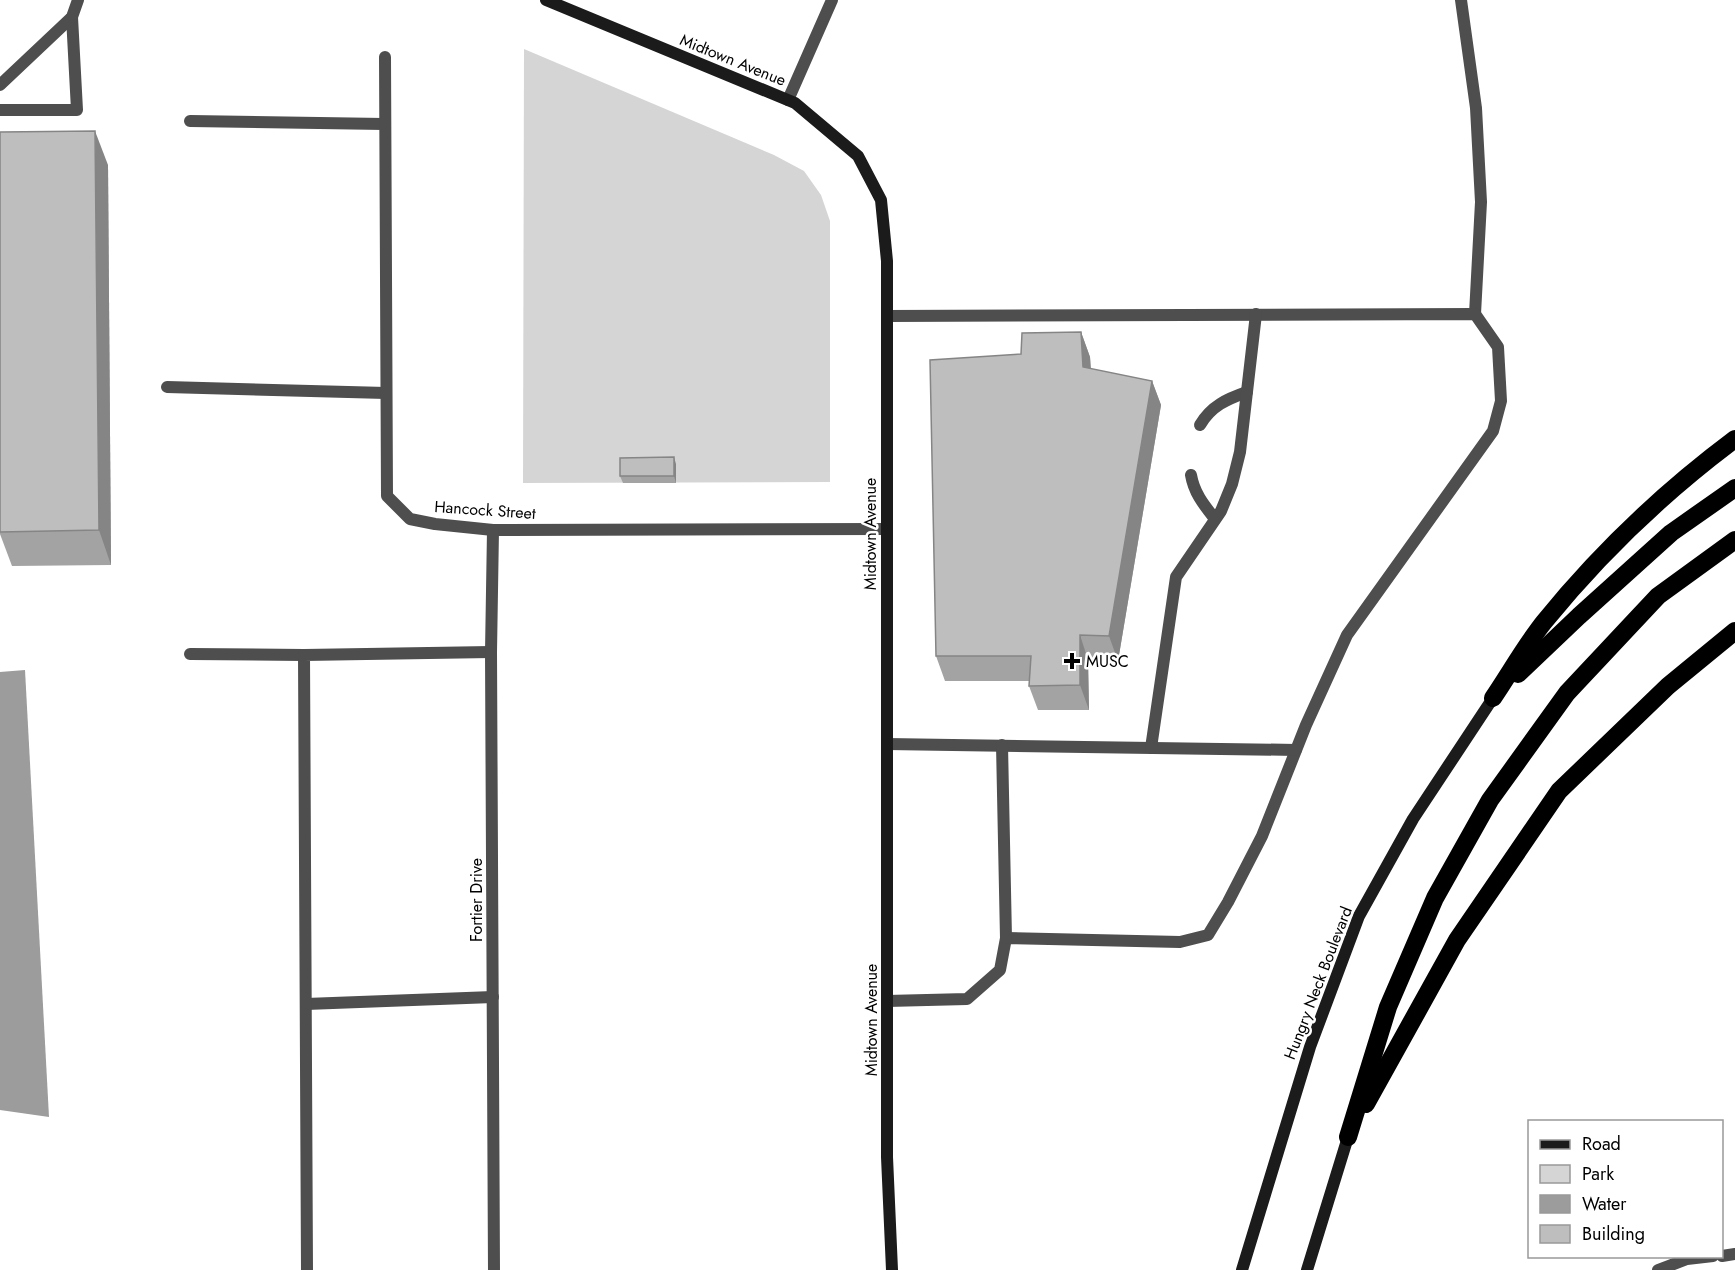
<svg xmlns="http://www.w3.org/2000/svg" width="1735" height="1270" font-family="Jost,sans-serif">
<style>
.green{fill:#d5d5d5}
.water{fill:#9c9c9c}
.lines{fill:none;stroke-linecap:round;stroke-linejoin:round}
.lane{stroke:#4e4e4e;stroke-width:12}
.street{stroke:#4e4e4e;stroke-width:12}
.secondary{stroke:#1b1b1b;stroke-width:12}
.highway{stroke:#000;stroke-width:18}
.wall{fill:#a3a3a3}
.shaded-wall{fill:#858585}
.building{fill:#bebebe;stroke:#858585;stroke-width:1.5}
.poi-dot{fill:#000;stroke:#fff;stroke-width:2}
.labels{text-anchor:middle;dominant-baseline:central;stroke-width:5;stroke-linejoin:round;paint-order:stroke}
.street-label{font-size:16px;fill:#000;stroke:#fff}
.poi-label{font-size:16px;fill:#000;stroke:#fff;text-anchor:start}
</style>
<rect width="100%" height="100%" fill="#fff"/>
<!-- green -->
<path class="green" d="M524 49 774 155 804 171 821 195 830 221V482L523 483Z"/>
<!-- water -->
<path class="water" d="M25 670 49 1117 0 1110V672Z"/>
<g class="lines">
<!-- lane -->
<g class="lane">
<path d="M1461 0 1476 108 1481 202 1475 314"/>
<path d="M0 110H77L72 17"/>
<path d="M190 121 384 124"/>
<path d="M887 316 1475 314 1498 347 1501 401 1493 431 1347 635 1306 725 1262 836 1228 902 1208 935 1180 942 1006 938 1000 970 967 999 887 1001"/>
<path d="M167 387 386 393"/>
<path d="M1200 425C1211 406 1227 399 1247 392"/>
<path d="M1191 475C1194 493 1204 505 1215 519"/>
<path d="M190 654 304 655"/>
<path d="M887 744 1296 750"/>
<path d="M1002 745 1006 938"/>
<path d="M1151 748 1176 577 1221 511 1232 484 1240 452 1256 314"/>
<path d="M306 1004 493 997"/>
<path d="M1722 1256 1735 1254"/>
<path d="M307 1270 304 655 491 652"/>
<path d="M1658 1270 1687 1259 1713 1256"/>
</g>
<!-- street -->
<g class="street">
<path d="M385 57 387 496 410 519 435 524 493 530 887 529"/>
<path d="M0 85 72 17 78 0"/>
<path d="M788 100 832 0"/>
<path d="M493 530 491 652 494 1270"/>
</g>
<!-- secondary -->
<g class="secondary">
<path d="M546 0 795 103 858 156 881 200 887 261V1157L892 1270"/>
<path d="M1242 1270 1310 1047 1359 916 1413 819 1493 698"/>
<path d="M1307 1270 1348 1137"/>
</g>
<!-- highway -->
<g class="highway">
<path d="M1518 674 1579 616 1671 533 1735 488"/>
<path d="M1493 698C1510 673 1525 646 1544 622 1600 553 1664 492 1735 439"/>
<path d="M1366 1104 1457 940 1559 791 1668 686 1735 631"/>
<path d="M1348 1137 1388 1007 1435 898 1490 800 1567 693 1658 596 1735 540"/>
</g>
</g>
<!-- wall -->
<g class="wall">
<path d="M0 132 108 165 111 565 12 566 0 534Z"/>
<path d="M1081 332 1090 357 1091 369 1152 381 1161 405 1118 661 1088 660 1089 710H1038L1029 686V681H945L936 656 1021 354Z"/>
<path d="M676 464V483H623L620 476Z"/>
</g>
<!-- shaded-wall -->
<g class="shaded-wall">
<path d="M95 131 108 165 111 565 99 530Z"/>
<path d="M1081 332 1090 357 1092 392 1083 367Z"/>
<path d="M1152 381 1161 405 1118 661 1109 636Z"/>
<path d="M674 457 676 464V483L674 476Z"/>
<path d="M1080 635 1088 660 1089 710 1080 685Z"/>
</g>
<!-- building -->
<g class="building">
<path d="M95 131 99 530 0 532V132Z"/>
<path d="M1081 332 1083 367 1152 381 1109 636 1080 635V685L1029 686 1031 656H936L930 360 1021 354 1022 333Z"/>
<path d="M674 457V476H620V458Z"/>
</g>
<!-- markers -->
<path class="poi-dot" d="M1069 652h6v6h6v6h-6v6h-6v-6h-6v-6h6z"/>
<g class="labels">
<!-- street labels -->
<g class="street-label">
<text transform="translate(733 60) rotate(22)">Midtown Avenue</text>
<text transform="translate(485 510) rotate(4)">Hancock Street</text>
<text transform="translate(870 534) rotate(-90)">Midtown Avenue</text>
<text transform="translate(476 900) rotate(-90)">Fortier Drive</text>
<text transform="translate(1318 983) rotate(-69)">Hungry Neck Boulevard</text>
<text transform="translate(871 1020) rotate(-90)">Midtown Avenue</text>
</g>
<!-- poi labels -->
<g class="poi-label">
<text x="1086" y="661">MUSC</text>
</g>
</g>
<!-- legend -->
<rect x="1528" y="1120" width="195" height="138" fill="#ffffff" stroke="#999999" stroke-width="1.5"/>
<rect x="1540" y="1140" width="30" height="9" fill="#1b1b1b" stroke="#999999" stroke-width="1.5"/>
<text x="1582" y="1150" font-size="18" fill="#000000">Road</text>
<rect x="1540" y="1165" width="30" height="18" fill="#d5d5d5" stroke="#999999" stroke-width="1.5"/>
<text x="1582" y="1180" font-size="18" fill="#000000">Park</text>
<rect x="1540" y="1195" width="30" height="18" fill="#9c9c9c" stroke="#999999" stroke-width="1.5"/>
<text x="1582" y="1210" font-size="18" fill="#000000">Water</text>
<rect x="1540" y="1225" width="30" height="18" fill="#bebebe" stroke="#999999" stroke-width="1.5"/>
<text x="1582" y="1240" font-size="18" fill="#000000">Building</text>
</svg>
